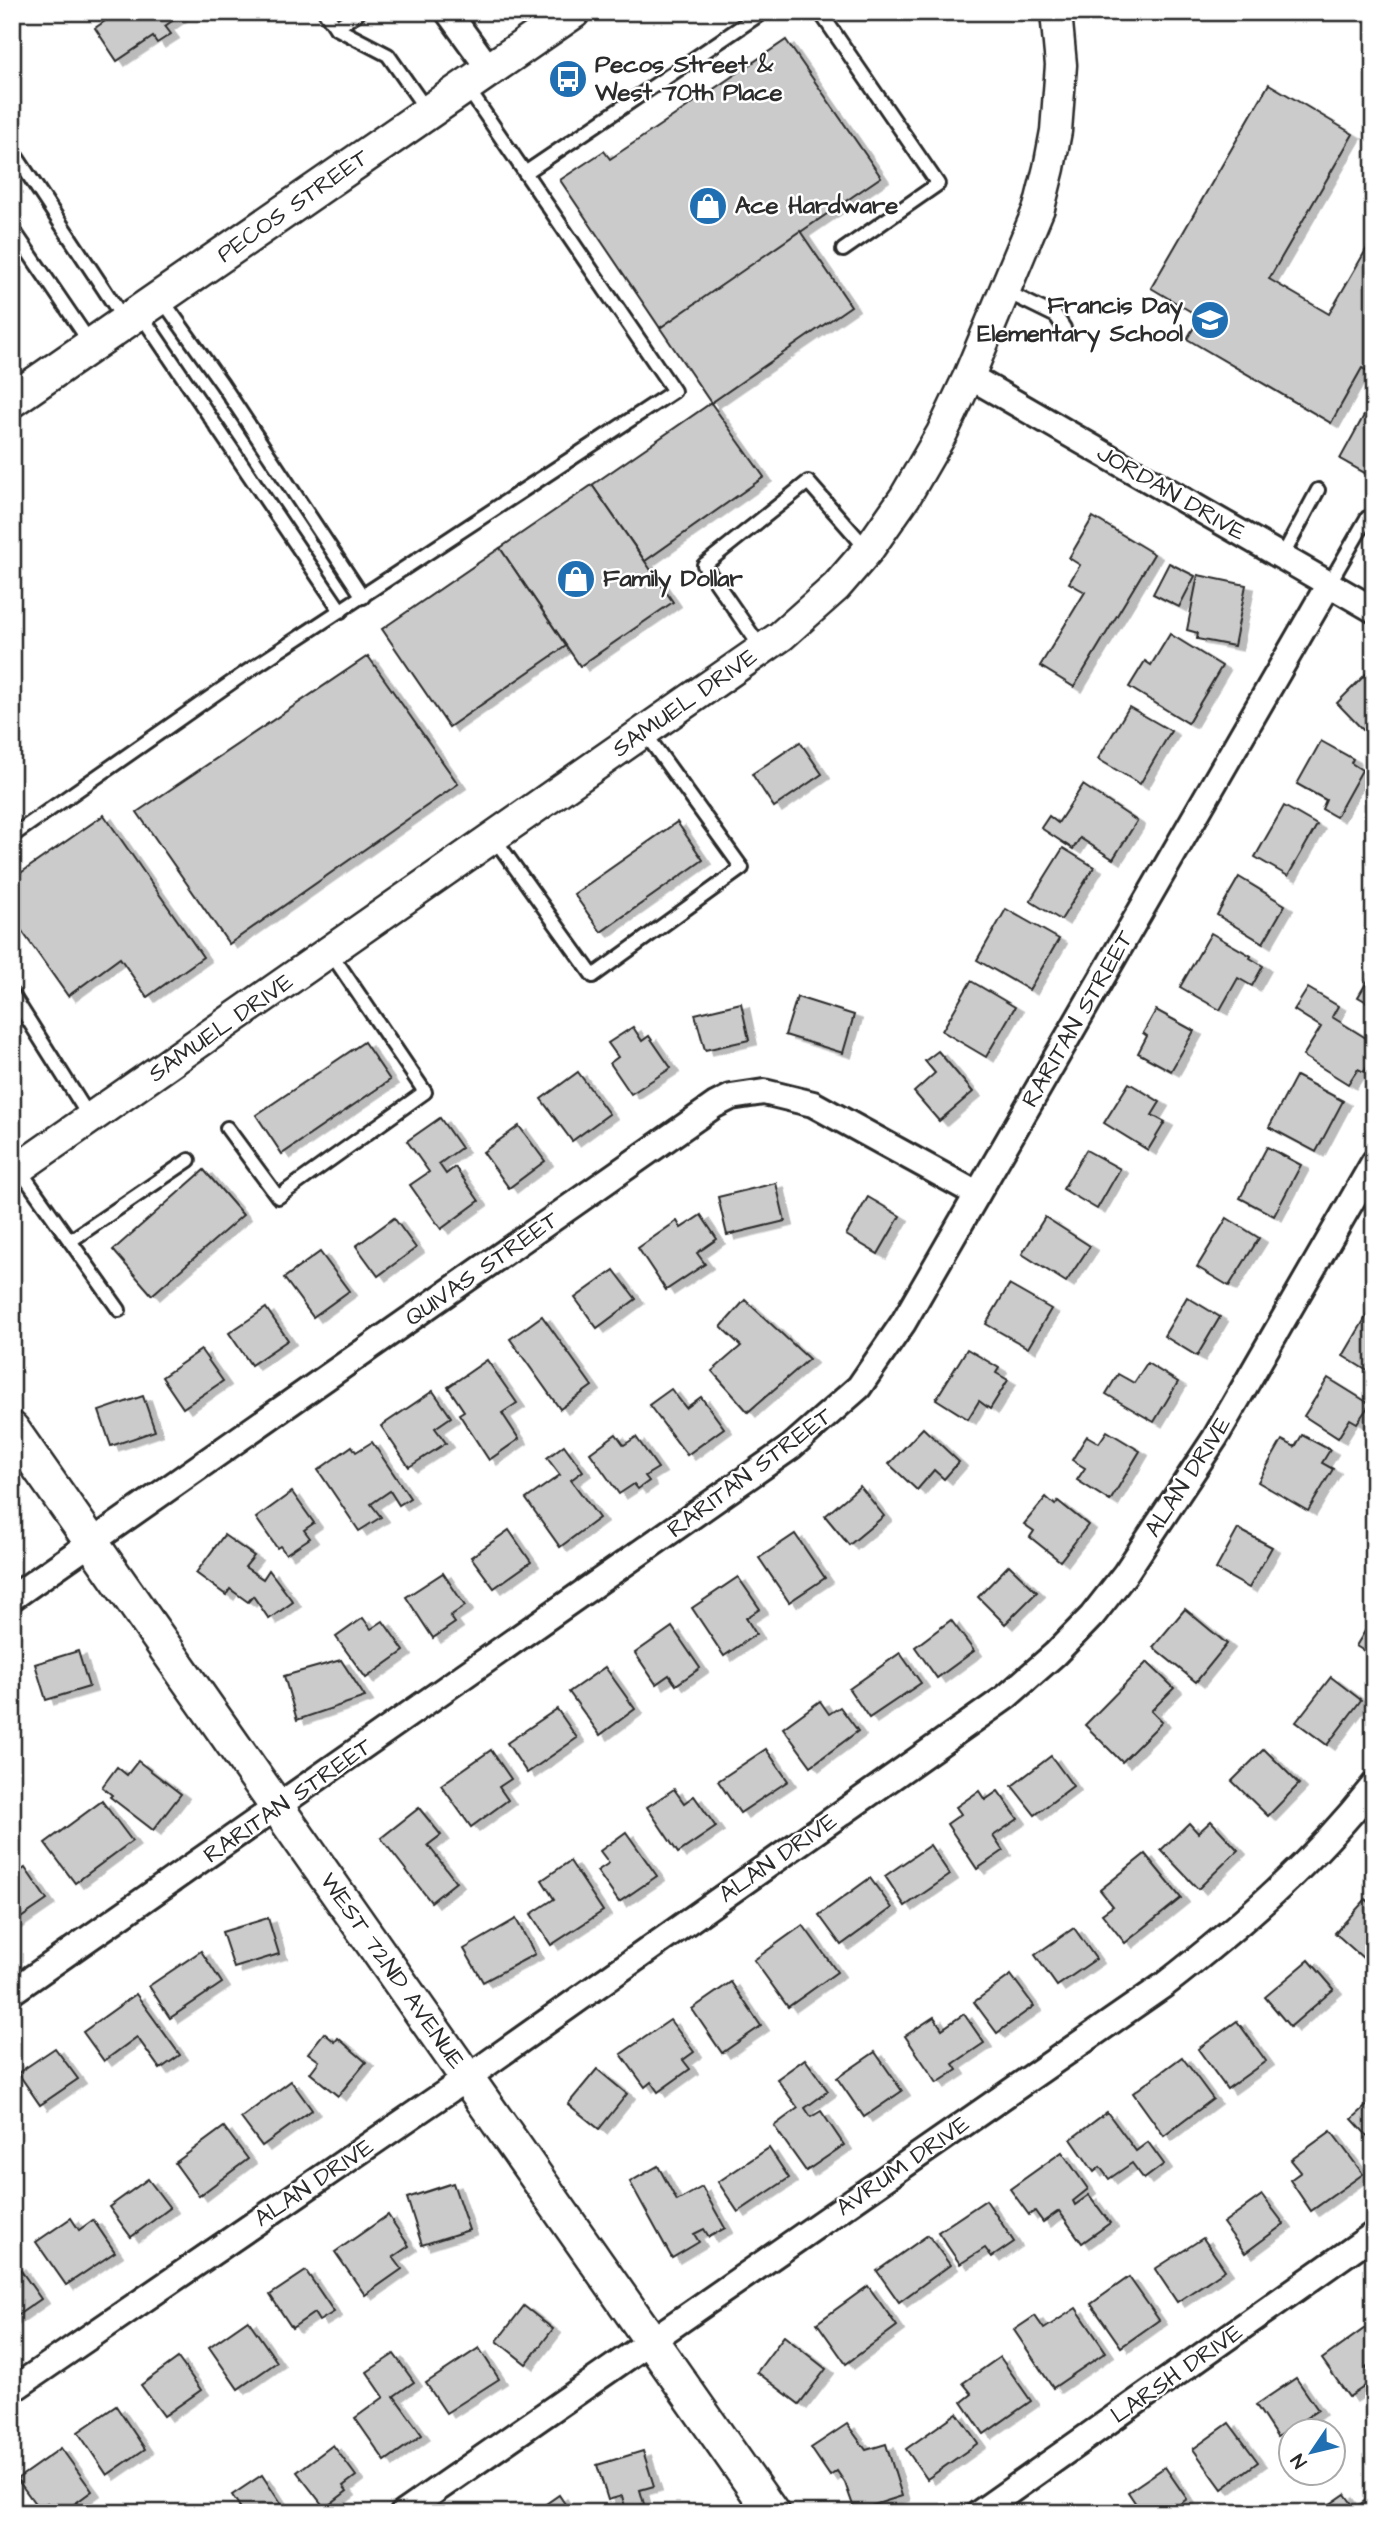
<svg xmlns="http://www.w3.org/2000/svg" width="1386" height="2525" font-family="'Architects Daughter',sans-serif">
<style>
.building{fill:#cbcbcb;stroke:#2b2b2b;stroke-width:2;filter:url(#shadow)}
.lines{fill:none;stroke-linecap:round;stroke-linejoin:round}
.service-casing{stroke:#2b2b2b;stroke-width:18}
.minor-casing{stroke:#2b2b2b;stroke-width:30}
.tertiary-casing{stroke:#2b2b2b;stroke-width:35}
.secondary-casing{stroke:#2b2b2b;stroke-width:38}
.service{stroke:#fff;stroke-width:12}
.minor{stroke:#fff;stroke-width:24}
.tertiary{stroke:#fff;stroke-width:30}
.secondary{stroke:#fff;stroke-width:33}
.labels{text-anchor:middle;dominant-baseline:central;stroke-width:5;stroke-linejoin:round;paint-order:stroke}
.poi-label{font-size:24px;font-weight:bold;fill:#2b2b2b;stroke:#fff;text-anchor:start}
.street-label{font-size:24px;fill:#2b2b2b;stroke:#fff}
</style>
<defs>
<filter id="shadow"><feDropShadow dx="8" dy="4.5" stdDeviation="0" flood-color="#0004"/></filter>
</defs>
<rect width="100%" height="100%" fill="#fff"/>
<filter id="ink" filterUnits="userSpaceOnUse"><feTurbulence type="fractalNoise" baseFrequency=".0143" numOctaves="2"/><feDisplacementMap in="SourceGraphic" scale="14" xChannelSelector="R" yChannelSelector="G"/><feConvolveMatrix kernelMatrix="1 2 1 2 8 2 1 2 1" color-interpolation-filters="sRGB"/></filter>
<g filter="url(#ink)">
<!-- building -->
<g class="building">
<path d="M118 12H185L165 26 171 34 157 43 153 37 117 61 95 28Z"/>
<path d="M786 40 881 177 660 328 560 180 604 151 610 159Z"/>
<path d="M1269 84 1353 134 1269 279 1329 314 1374 236V375L1362 368 1331 423 1187 339 1200 317 1151 288Z"/>
<path d="M800 231 851 306 711 403 660 328Z"/>
<path d="M1372 401 1374 403V478L1340 459Z"/>
<path d="M711 403 764 477 645 561 592 485Z"/>
<path d="M592 485 673 602 580 666 500 548Z"/>
<path d="M1093 517 1154 554 1074 687 1040 666 1085 592 1069 583 1080 565 1069 558Z"/>
<path d="M500 548 566 646 449 727 382 629Z"/>
<path d="M1169 563 1195 576 1179 607 1153 594Z"/>
<path d="M1198 575 1246 585 1234 646 1197 639 1198 633 1187 630Z"/>
<path d="M1170 634 1222 666 1188 723 1129 687 1145 661 1151 665Z"/>
<path d="M368 656 458 784 229 944 137 812Z"/>
<path d="M1369 671 1374 676V723L1365 732 1337 703Z"/>
<path d="M1129 707 1171 731 1140 784 1098 759Z"/>
<path d="M1321 741 1353 759 1351 763 1362 770 1336 817 1322 809 1326 800 1297 784Z"/>
<path d="M800 742 822 774 774 807 752 774Z"/>
<path d="M1083 785 1137 821 1113 859 1080 838 1073 849 1041 828 1049 816 1058 823Z"/>
<path d="M1284 806 1317 825 1288 876 1255 857Z"/>
<path d="M104 815 203 957 147 997 120 958 68 996 12 917V879Z"/>
<path d="M677 822 703 860 601 932 574 894Z"/>
<path d="M1063 848 1094 867 1061 920 1030 901Z"/>
<path d="M1239 877 1285 905 1263 943 1217 915Z"/>
<path d="M1006 909 1059 939 1029 990 977 960Z"/>
<path d="M1211 933 1251 956 1250 958 1263 966 1252 986 1238 978 1220 1010 1180 987Z"/>
<path d="M1374 970V1006L1358 997Z"/>
<path d="M971 981 1015 1007 986 1057 942 1031Z"/>
<path d="M1308 988 1338 1006 1332 1017 1374 1043V1056L1364 1072 1358 1069 1348 1084 1303 1056 1321 1027 1294 1010Z"/>
<path d="M797 997 854 1015 843 1053 785 1035Z"/>
<path d="M741 1003 749 1040 705 1050 695 1014Z"/>
<path d="M1156 1010 1194 1031 1171 1071 1138 1053 1147 1036 1143 1033Z"/>
<path d="M633 1027 642 1041 649 1036 671 1068 631 1094 610 1063 618 1057 608 1043Z"/>
<path d="M364 1042 390 1080 282 1154 256 1115Z"/>
<path d="M938 1051 973 1092 939 1121 914 1092 935 1073 925 1061Z"/>
<path d="M578 1072 609 1114 572 1141 541 1099Z"/>
<path d="M1296 1076 1343 1101 1316 1152 1269 1127Z"/>
<path d="M1129 1083 1160 1102 1152 1115 1165 1122 1148 1150 1104 1123Z"/>
<path d="M440 1118 461 1148 439 1164 446 1174 455 1167 479 1201 441 1229 410 1185 429 1172 407 1141Z"/>
<path d="M519 1126 545 1161 509 1188 483 1152Z"/>
<path d="M1267 1147 1301 1165 1274 1216 1240 1198Z"/>
<path d="M1086 1150 1120 1169 1097 1209 1063 1189Z"/>
<path d="M204 1170 243 1215 152 1295 113 1250Z"/>
<path d="M776 1183 785 1221 727 1235 718 1197Z"/>
<path d="M868 1197 900 1216 878 1254 846 1235Z"/>
<path d="M701 1215 717 1239 697 1253 705 1264 666 1290 638 1248 677 1221 681 1228Z"/>
<path d="M1045 1217 1090 1246 1066 1282 1022 1254Z"/>
<path d="M394 1218 416 1248 378 1276 356 1246Z"/>
<path d="M1227 1218 1259 1238 1229 1286 1197 1267Z"/>
<path d="M320 1252 349 1291 313 1317 284 1278Z"/>
<path d="M614 1270 636 1299 597 1328 575 1298Z"/>
<path d="M1009 1285 1051 1309 1028 1348 986 1324Z"/>
<path d="M1187 1297 1220 1317 1197 1356 1164 1336Z"/>
<path d="M745 1300 809 1359 748 1412 712 1371 741 1346 721 1327Z"/>
<path d="M1373 1305 1374 1306V1375L1343 1356Z"/>
<path d="M266 1308 288 1340 251 1365 229 1333Z"/>
<path d="M542 1316 592 1386 560 1409 510 1339Z"/>
<path d="M967 1349 999 1368 996 1373 1008 1380 990 1409 979 1401 968 1419 936 1399Z"/>
<path d="M201 1350 223 1381 183 1408 162 1377Z"/>
<path d="M487 1360 517 1403 502 1413 519 1439 489 1460 459 1414 464 1411 448 1387Z"/>
<path d="M1147 1363 1178 1382 1154 1422 1106 1394 1118 1374 1134 1383Z"/>
<path d="M1328 1378 1370 1404 1357 1423 1350 1419 1338 1438 1304 1416Z"/>
<path d="M671 1389 686 1408 701 1397 724 1428 687 1455 649 1405Z"/>
<path d="M433 1391 451 1417 435 1428 446 1443 409 1467 381 1426Z"/>
<path d="M143 1396 155 1431 111 1446 99 1411Z"/>
<path d="M923 1428 959 1462 944 1479 934 1470 917 1490 889 1464Z"/>
<path d="M1107 1431 1140 1451 1110 1501 1077 1480 1085 1468 1072 1460 1087 1436 1099 1443Z"/>
<path d="M616 1434 624 1445 636 1437 658 1468 645 1476 649 1481 638 1489 634 1484 619 1494 590 1453Z"/>
<path d="M1302 1435 1330 1450 1322 1463 1333 1469 1308 1511 1258 1482 1282 1440 1295 1447Z"/>
<path d="M372 1442 410 1498 399 1505 390 1491 371 1504 381 1517 359 1531 318 1470 352 1446 356 1452Z"/>
<path d="M564 1445 583 1471 571 1480 599 1518 560 1547 526 1499 560 1475 547 1458Z"/>
<path d="M860 1486 884 1516 849 1545 825 1516Z"/>
<path d="M292 1492 314 1523 304 1530 310 1538 286 1554 280 1546 277 1548 256 1518Z"/>
<path d="M1046 1497 1055 1505 1058 1501 1088 1525 1060 1561 1030 1537 1034 1531 1024 1524Z"/>
<path d="M1238 1529 1272 1547 1249 1588 1216 1569Z"/>
<path d="M509 1530 531 1562 494 1588 471 1557Z"/>
<path d="M795 1534 825 1578 789 1602 759 1558Z"/>
<path d="M224 1535 254 1556 245 1567 263 1579 269 1570 293 1602 269 1619 253 1596 248 1602 230 1589 226 1595 196 1573Z"/>
<path d="M1009 1565 1037 1592 1005 1624 978 1597Z"/>
<path d="M443 1573 465 1606 450 1616 455 1623 433 1638 406 1597Z"/>
<path d="M738 1577 760 1609 746 1618 756 1634 724 1656 692 1608Z"/>
<path d="M1185 1609 1227 1644 1196 1682 1153 1647Z"/>
<path d="M1374 1616V1657L1356 1646Z"/>
<path d="M363 1618 371 1629 383 1621 404 1651 366 1678 336 1637Z"/>
<path d="M951 1620 974 1651 937 1678 915 1647Z"/>
<path d="M672 1627 700 1668 676 1685 669 1675 656 1684 635 1653Z"/>
<path d="M78 1651 89 1687 46 1700 35 1664Z"/>
<path d="M900 1653 921 1683 869 1718 849 1689Z"/>
<path d="M341 1660 365 1697 297 1720 284 1676Z"/>
<path d="M1147 1662 1174 1688 1151 1711 1162 1722 1122 1762 1085 1725Z"/>
<path d="M605 1667 635 1709 600 1735 569 1692Z"/>
<path d="M1331 1677 1361 1700 1327 1745 1296 1722Z"/>
<path d="M820 1701 829 1714 840 1707 858 1731 811 1766 783 1728Z"/>
<path d="M557 1709 577 1738 527 1773 507 1743Z"/>
<path d="M766 1749 788 1781 740 1813 718 1781Z"/>
<path d="M1264 1749 1299 1784 1268 1816 1232 1781Z"/>
<path d="M491 1750 511 1779 499 1787 508 1800 471 1827 441 1785Z"/>
<path d="M1051 1756 1073 1786 1035 1815 1012 1786Z"/>
<path d="M138 1761 181 1794 153 1830 110 1797 112 1795 102 1787 117 1767 127 1775Z"/>
<path d="M674 1789 684 1803 694 1796 716 1827 678 1853 647 1807Z"/>
<path d="M979 1791 985 1800 998 1791 1018 1819 993 1836 1003 1851 977 1869 947 1824 961 1814 956 1807Z"/>
<path d="M102 1801 132 1841 75 1883 45 1843Z"/>
<path d="M419 1808 441 1835 428 1845 456 1882 431 1902 381 1838Z"/>
<path d="M1211 1821 1238 1850 1198 1889 1161 1850 1189 1823 1198 1833Z"/>
<path d="M626 1832 657 1876 619 1902 597 1871 609 1863 600 1851Z"/>
<path d="M930 1845 950 1875 905 1906 885 1876Z"/>
<path d="M1145 1854 1181 1898 1125 1943 1102 1914 1113 1906 1100 1890Z"/>
<path d="M570 1861 603 1911 551 1945 531 1914 554 1899 542 1880Z"/>
<path d="M25 1868 47 1900 12 1924V1877Z"/>
<path d="M870 1878 892 1908 841 1945 819 1915Z"/>
<path d="M1366 1899 1374 1907V1946L1363 1958 1335 1933Z"/>
<path d="M268 1918 279 1954 234 1968 222 1932Z"/>
<path d="M516 1919 535 1954 483 1982 464 1949Z"/>
<path d="M803 1925 837 1972 788 2007 754 1960Z"/>
<path d="M1074 1928 1096 1959 1057 1986 1035 1955Z"/>
<path d="M201 1951 222 1983 170 2018 149 1986Z"/>
<path d="M1309 1960 1334 1989 1290 2027 1265 1997Z"/>
<path d="M1011 1975 1034 2006 997 2033 974 2002Z"/>
<path d="M731 1982 761 2026 722 2053 692 2009Z"/>
<path d="M136 1994 180 2055 160 2069 137 2037 104 2061 83 2032Z"/>
<path d="M964 2014 984 2043 953 2064 957 2070 937 2083 905 2036 934 2017 942 2029Z"/>
<path d="M670 2020 694 2052 683 2060 690 2069 658 2092 651 2082 645 2087 621 2054Z"/>
<path d="M1237 2021 1266 2061 1227 2089 1198 2049Z"/>
<path d="M324 2033 335 2042 338 2038 366 2062 338 2096 310 2073 319 2061 308 2053Z"/>
<path d="M55 2048 78 2079 40 2105 18 2073Z"/>
<path d="M875 2052 902 2091 864 2117 837 2078Z"/>
<path d="M1182 2057 1213 2099 1164 2136 1133 2093Z"/>
<path d="M805 2059 828 2091 805 2108 811 2117 821 2111 844 2145 806 2171 774 2126 798 2108 777 2079Z"/>
<path d="M597 2069 627 2094 599 2129 568 2104Z"/>
<path d="M291 2081 312 2110 262 2146 241 2118Z"/>
<path d="M1374 2099V2143L1352 2119Z"/>
<path d="M1107 2112 1136 2151 1148 2142 1164 2164 1144 2179 1132 2163 1109 2179 1100 2167 1094 2172 1071 2139Z"/>
<path d="M224 2127 248 2159 199 2196 175 2163Z"/>
<path d="M1331 2131 1363 2174 1311 2211 1290 2180 1301 2172 1291 2160Z"/>
<path d="M769 2148 789 2178 738 2212 718 2182Z"/>
<path d="M1062 2152 1088 2189 1073 2201 1075 2205 1089 2195 1110 2223 1082 2243 1059 2211 1043 2222 1035 2211 1029 2215 1010 2189Z"/>
<path d="M658 2166 677 2201 702 2187 725 2228 709 2237 704 2229 694 2234 699 2242 672 2258 630 2182Z"/>
<path d="M148 2179 170 2208 131 2237 109 2207Z"/>
<path d="M453 2183 469 2230 422 2245 407 2198Z"/>
<path d="M1262 2195 1284 2224 1245 2253 1223 2223Z"/>
<path d="M986 2200 1014 2242 992 2257 985 2248 960 2264 938 2232Z"/>
<path d="M388 2215 409 2246 393 2257 402 2269 365 2295 335 2252Z"/>
<path d="M71 2218 79 2230 93 2220 115 2252 66 2285 36 2242Z"/>
<path d="M928 2235 950 2265 899 2302 877 2271Z"/>
<path d="M1203 2238 1225 2270 1177 2302 1155 2269Z"/>
<path d="M17 2265 41 2299 12 2319V2269Z"/>
<path d="M306 2271 334 2312 319 2321 314 2313 292 2328 270 2295Z"/>
<path d="M1129 2277 1159 2320 1121 2347 1091 2304Z"/>
<path d="M868 2286 897 2326 846 2364 817 2323Z"/>
<path d="M524 2306 553 2329 526 2364 497 2341Z"/>
<path d="M1076 2308 1106 2352 1053 2388 1014 2330 1035 2316 1044 2329Z"/>
<path d="M248 2320 277 2362 238 2389 209 2347Z"/>
<path d="M1368 2326 1374 2334V2361L1366 2367 1374 2380 1349 2397 1322 2359Z"/>
<path d="M784 2336 826 2369 799 2404 757 2372Z"/>
<path d="M479 2348 499 2379 446 2413 426 2383Z"/>
<path d="M394 2354 414 2382 394 2396 422 2435 385 2461 355 2418 384 2397 367 2372Z"/>
<path d="M1000 2357 1031 2401 984 2434 962 2402 972 2394 963 2383Z"/>
<path d="M178 2358 201 2390 164 2416 141 2385Z"/>
<path d="M1296 2378 1318 2410 1277 2437 1256 2405Z"/>
<path d="M116 2406 145 2449 107 2475 78 2432Z"/>
<path d="M957 2413 978 2443 927 2479 906 2449Z"/>
<path d="M1229 2423 1258 2462 1222 2489 1193 2449Z"/>
<path d="M847 2424 866 2450 886 2444 902 2496 855 2511 845 2483 837 2471 830 2476 811 2448Z"/>
<path d="M333 2445 356 2476 343 2486 347 2491 325 2508 297 2472Z"/>
<path d="M61 2448 92 2491 62 2513H54L47 2503 39 2509 17 2479Z"/>
<path d="M643 2451 654 2486 640 2490 644 2504 626 2510 622 2496 608 2500 597 2465Z"/>
<path d="M1165 2467 1187 2499 1167 2513H1142L1128 2492Z"/>
<path d="M262 2475 287 2513H232L240 2507 232 2495Z"/>
<path d="M1345 2494 1355 2508 1374 2494V2513H1330L1326 2507Z"/>
<path d="M559 2495 571 2513H533Z"/>
</g>
<g class="lines">
<defs>
<g id="service">
<path d="M325 12 336 28 388 55 428 112"/>
<path d="M820 12 938 184 843 250"/>
<path d="M336 28 359 12"/>
<path d="M12 150 125 321"/>
<path d="M525 173 763 12"/>
<path d="M12 228 91 344"/>
<path d="M1005 291 1056 316 1064 328"/>
<path d="M161 298 222 384 363 597"/>
<path d="M139 312 341 611"/>
<path d="M1282 557 1318 490"/>
<path d="M1329 584 1367 518"/>
<path d="M762 649 704 565 808 482 867 549"/>
<path d="M12 836 245 673 674 391 466 86"/>
<path d="M494 838 593 976 742 868 644 732"/>
<path d="M12 994 90 1118"/>
<path d="M227 1128 278 1197 425 1092 330 952"/>
<path d="M19 1169 119 1310"/>
<path d="M70 1241 189 1160"/>
</g>
<g id="minor">
<path d="M448 12 490 70"/>
<path d="M969 376 1374 610"/>
<path d="M12 1598 715 1105 731 1097 764 1092 813 1104 977 1194"/>
<path d="M12 1992 791 1447 859 1387 903 1323 1329 584"/>
<path d="M12 2390 467 2078 1006 1697 1055 1654 1092 1616 1125 1574 1215 1438 1374 1162"/>
<path d="M403 2513 1164 1985C1241 1925 1314 1862 1374 1785"/>
<path d="M979 2513 1374 2234"/>
</g>
<path id="tertiary" d="M12 1173 781 636 836 587 868 550 905 497 942 433 969 376 1039 208 1049 168 1056 131 1061 65 1056 12"/>
<g id="secondary">
<path d="M12 400 573 12"/>
<path d="M12 1429 772 2513"/>
</g>
</defs>
<!-- service casing -->
<use href="#service" class="service-casing"/>
<!-- minor casing -->
<use href="#minor" class="minor-casing"/>
<!-- tertiary casing -->
<use href="#tertiary" class="tertiary-casing"/>
<!-- secondary casing -->
<use href="#secondary" class="secondary-casing"/>
<!-- service -->
<use href="#service" class="service"/>
<!-- minor -->
<use href="#minor" class="minor"/>
<!-- tertiary -->
<use href="#tertiary" class="tertiary"/>
<!-- secondary -->
<use href="#secondary" class="secondary"/>
</g>
</g>
<!-- icons -->
<defs>
<symbol id="bus-disc" viewBox="-11 -11 22 22"><circle r="9.5" fill="#1f6fb2" stroke="#fff"/><path d="M-5-6H5V4H4V6H2V4H-2V6H-4V4H-5ZM-3.5-4V0h7V-4ZM-3.5 1.2v1.5H-2V1.2ZM2 1.2v1.5H3.5V1.2Z" fill="#fff"/></symbol>
<symbol id="shop-disc" viewBox="-11 -11 22 22"><circle r="9.5" fill="#1f6fb2" stroke="#fff"/><path d="M-5-2.5h2.3a2.7 3.5 0 0 1 5.4 0H5L5.5 6h-11ZM-1.5-2.5h3a1.5 2.3 0 0 0-3 0Z" fill="#fff"/></symbol>
<symbol id="school-disc" viewBox="-11 -11 22 22"><circle r="9.5" fill="#1f6fb2" stroke="#fff"/><path d="M0-5L7-2L0 1L-7-2ZM-4 1L0 2.5L4 1V4Q0 6-4 4Z" fill="#fff"/></symbol>
</defs>
<g fill-rule="evenodd">
<use href="#bus-disc" x="546" y="57" width="44" height="44"/>
<use href="#shop-disc" x="686" y="184" width="44" height="44"/>
<use href="#school-disc" x="1188" y="298" width="44" height="44"/>
<use href="#shop-disc" x="554" y="557" width="44" height="44"/>
</g>
<g class="labels">
<!-- poi labels -->
<g class="poi-label">
<text x="595" y="65">Pecos Street &amp;<tspan x="595" dy="28">West 70th Place</tspan></text>
<text x="735" y="206">Ace Hardware</text>
<text x="1183" y="306" text-anchor="end">Francis Day<tspan x="1183" dy="28">Elementary School</tspan></text>
<text x="603" y="579">Family Dollar</text>
</g>
<!-- street labels -->
<g class="street-label">
<text transform="translate(293 206) rotate(-35)">PECOS STREET</text>
<text transform="translate(1171 493) rotate(30)">JORDAN DRIVE</text>
<text transform="translate(685 703) rotate(-35)">SAMUEL DRIVE</text>
<text transform="translate(1078 1019) rotate(-60)">RARITAN STREET</text>
<text transform="translate(221 1028) rotate(-35)">SAMUEL DRIVE</text>
<text transform="translate(482 1269) rotate(-35)">QUIVAS STREET</text>
<text transform="translate(750 1473) rotate(-37)">RARITAN STREET</text>
<text transform="translate(1188 1477) rotate(-57)">ALAN DRIVE</text>
<text transform="translate(288 1801) rotate(-35)">RARITAN STREET</text>
<text transform="translate(778 1858) rotate(-35)">ALAN DRIVE</text>
<text transform="translate(392 1971) rotate(55)">WEST 72ND AVENUE</text>
<text transform="translate(903 2166) rotate(-35)">AVRUM DRIVE</text>
<text transform="translate(314 2183) rotate(-34)">ALAN DRIVE</text>
<text transform="translate(1177 2374) rotate(-35)">LARSH DRIVE</text>
</g>
</g>
<!-- margin -->
<rect width="1386" height="2525" fill="none" stroke="#fff" stroke-width="42"/>
<rect x="21" y="21" width="1344" height="2483" fill="none" stroke="#2b2b2b" stroke-width="2.5" filter="url(#ink)"/>
<!-- north arrow -->
<g transform="translate(1312 2452) rotate(235)"><circle r="33" fill="#ffffff" stroke="#aaaaaa" stroke-width="2"/>
<path d="M0-5L12 26L0 18L-12 26Z" fill="#1f6fb2"/>
<text y="-10" font-size="19" font-weight="bold" text-anchor="middle" fill="#2b2b2b">N</text>
</g>
</svg>
